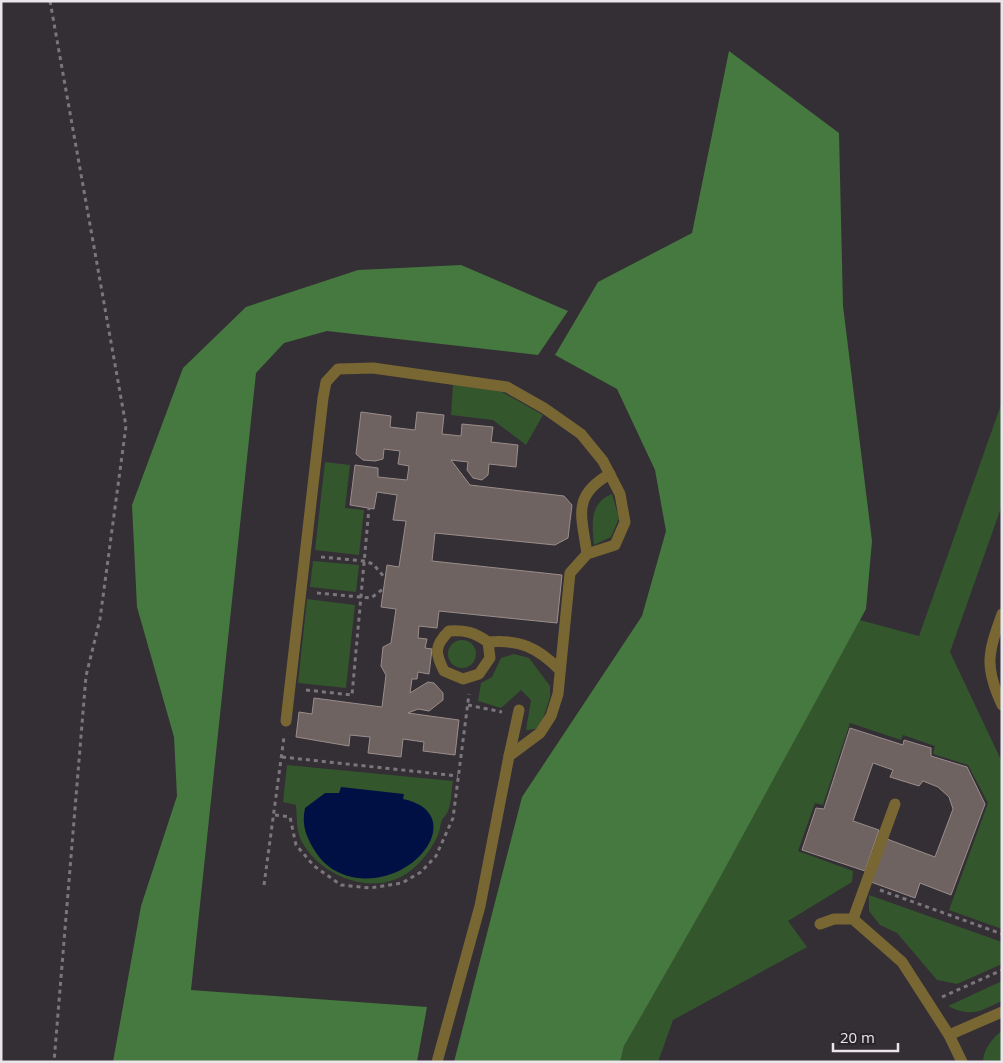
<svg xmlns="http://www.w3.org/2000/svg" width="1003" height="1063" font-family="'Open Sans',sans-serif">
<style>
.green{fill:#33562d}
.forest{fill:#46793f}
.water{fill:#001045}
.building{fill:#6e6361;stroke:#9a8e8b}
.lines{fill:none;stroke-linecap:round;stroke-linejoin:round}
.path{stroke:#7b767c;stroke-width:3;stroke-dasharray:4 4;stroke-linecap:butt}
.service{stroke:#786633;stroke-width:11}
</style>
<rect width="100%" height="100%" fill="#342e35"/>
<!-- green -->
<g class="green">
<path d="M453 384 502 392 543 415 526 445 493 420 451 415Z"/>
<path d="M1002 402V505L950 652 1002 762V929L949 910 988 803 968 765 933 754 935 746 903 735 901 740 850 723 823 805 815 803 798 851 853 871 852 882 788 921 807 947 673 1020 658 1062H620L624 1046 860 620 919 636Z"/>
<path d="M325 462 350 465 345 508 364 510 359 555 315 550Z"/>
<path d="M612 494 619 518 611 537 594 545C592 525 589 503 612 494Z"/>
<path d="M313 561 359 565 356 592 310 587Z"/>
<path d="M307 599 355 605 346 688 298 683Z"/>
<circle cx="462" cy="654" r="14"/>
<path d="M514 654 529 658 550 686V697L542 722 536 729 526 730 531 700 521 690 501 708 478 701 481 683 492 677 501 658Z"/>
<path d="M287 765 453 781C451 790 452 802 448 811 447 815 443 817 442 820 440 825 440 830 438 835 433 846 425 858 416 866 382 900 323 880 302 842 296 832 297 816 296 805L283 802Z"/>
<path d="M869 895 1002 942V964L957 984 937 980 897 933 880 925 869 911Z"/>
<path d="M1002 981V1001C980 1011 972 1018 948 1006Z"/>
<path d="M1002 1031V1062H983C983 1050 992 1038 1002 1031Z"/>
</g>
<!-- forest -->
<g class="forest">
<path d="M729 51 839 133 843 306 872 541 866 609 712 892 624 1046 620 1062H454L522 797 642 616 666 531 655 470 617 389 555 355 598 282 692 233Z"/>
<path d="M461 265 568 311 538 355 327 331 284 343 256 373 191 990 427 1007 417 1062H113L141 906 177 796 174 737 137 607 132 505 183 368 246 307 358 270Z"/>
</g>
<!-- water -->
<path class="water" d="M341 787 404 794 403 799C470 813 415 890 352 877 338 874 325 866 317 854 307 839 301 826 305 808L325 793H339Z"/>
<!-- building -->
<g class="building">
<path d="M361 412 391 416 390 427 415 430 417 412 444 415 442 434 461 436 462 424 493 427 491 442 518 445 516 467 489 464 488 475 482 480 473 478 467 470 468 462 451 460 470 485 564 496 572 505 568 538 555 545 435 533 432 561 562 575 557 623 439 611 437 628 419 626 418 638 427 639 425 648 432 649 429 674 418 672 417 679H412L410 693 428 682 434 683 443 693V700L429 711 418 709 408 713 459 720 455 755 423 751 424 742 403 739 401 757 368 753 370 737 350 735 349 746 296 737 299 712 312 714 314 698 382 707 386 675 381 666 383 647 391 643 396 609 381 607 387 565 399 567 406 521 393 520 397 495 377 492 374 509 350 505 355 465 378 468V477L407 480 409 466 398 464 400 451 384 449 383 459 375 461 363 460 356 454Z"/>
<path d="M850 728 903 745 904 740 931 748V756L967 767 985 804 951 895 920 883 915 898 871 882 887 839 935 857 953 809 949 797 938 787 923 781 919 786 890 777 893 770 873 763 853 821 879 830 865 871 802 850 816 808 824 809Z"/>
</g>
<g class="lines">
<!-- path -->
<g class="path">
<path d="M50 1 126 426 100 619 86 676 54 1062"/>
<path d="M321 557 364 561 373 564 385 578"/>
<path d="M317 593 371 598 383 589"/>
<path d="M306 690 352 695 369 508"/>
<path d="M468 705 502 712"/>
<path d="M282 757 458 776"/>
<path d="M275 815 290 817 296 845 314 866 341 885 370 888 402 883 421 872 436 856 453 818 469 694"/>
<path d="M264 885 284 737"/>
<path d="M880 890 1002 934"/>
<path d="M942 997 1002 970"/>
</g>
<!-- service -->
<g class="service">
<path d="M587 554C582 516 571 496 610 474"/>
<path d="M1002 614C988 653 984 666 1002 705"/>
<path d="M488 642 490 658 479 674 463 679 444 671C435 653 434 646 449 631 465 630 474 632 488 642 520 639 538 648 560 670"/>
<path d="M286 721 323 398 326 382 338 369 373 368 507 387 544 408 581 434 603 461 620 494 625 522 615 545 587 554 570 573 558 694 551 716 540 733 509 756 480 906 437 1062"/>
<path d="M509 756 519 710"/>
<path d="M853 919 895 804"/>
<path d="M820 924 834 919H853L902 962 949 1035 962 1062"/>
<path d="M949 1035 1002 1012"/>
</g>
</g>
<!-- border -->
<rect width="1003" height="1063" fill="none" stroke="#e9e5ea" stroke-width="5"/>
<!-- scale -->
<path d="M833 1043v8h65v-8" fill="none" stroke="#e9e5ea" stroke-width="2.5"/>
<text x="840" y="1043" font-size="15" fill="#e9e5ea" stroke="#2a252b" stroke-width="4" paint-order="stroke">20 m</text>
</svg>
